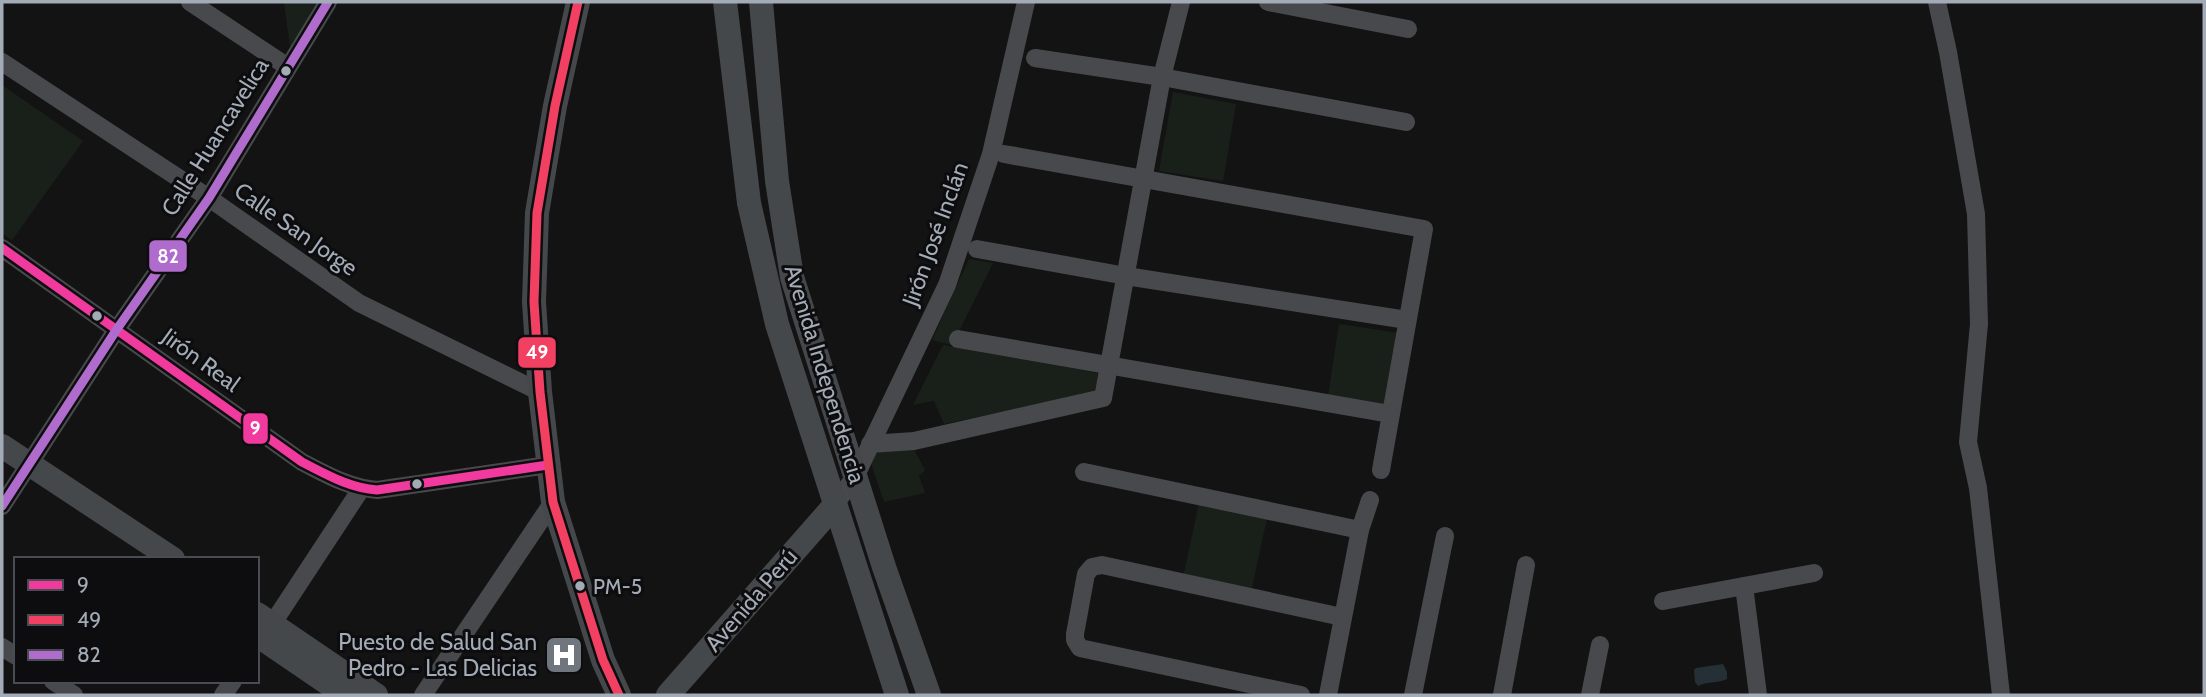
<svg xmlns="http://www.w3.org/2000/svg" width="2206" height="697" font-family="Cabin,sans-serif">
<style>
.green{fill:#192019}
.water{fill:#253036}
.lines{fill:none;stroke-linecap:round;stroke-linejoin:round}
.street{stroke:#47494c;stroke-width:18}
.secondary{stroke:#45484b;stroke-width:24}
.bus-1-casing{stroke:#0d0d0f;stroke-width:14}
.bus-2-casing{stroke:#0d0d0f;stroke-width:14}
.bus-3-casing{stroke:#0d0d0f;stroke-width:14}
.bus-1{stroke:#f13a9d;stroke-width:9}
.bus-2{stroke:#f24062;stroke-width:9}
.bus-3{stroke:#b06ccc;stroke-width:9}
.bus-dot{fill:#a2abb6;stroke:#0d0d0f;stroke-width:2.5}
.labels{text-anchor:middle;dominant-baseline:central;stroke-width:6;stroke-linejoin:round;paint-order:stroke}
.bus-label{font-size:21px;fill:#a2abb6;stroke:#0d0d0f;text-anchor:start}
.street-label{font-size:23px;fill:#a2abb6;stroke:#0d0d0f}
.poi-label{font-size:23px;fill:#a2abb6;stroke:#0d0d0f;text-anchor:end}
.line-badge{stroke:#0d0d0f;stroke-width:2.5}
.badge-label{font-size:19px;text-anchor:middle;font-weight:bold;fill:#fff}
</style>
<rect width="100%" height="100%" fill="#131313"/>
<!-- green -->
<g class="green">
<path d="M284 2H319L290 47Z"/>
<path d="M2 85 83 141 12 240 2 233Z"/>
<path d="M1173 92 1236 104 1223 181 1159 171Z"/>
<path d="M969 259 993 263 952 345 932 340Z"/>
<path d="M1339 324 1399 333 1386 409 1328 397Z"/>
<path d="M943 345 1098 373 1095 392 944 424 934 401 913 405Z"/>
<path d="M912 446 925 470 919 476 925 493 884 502 871 463V454Z"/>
<path d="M1199 503 1267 518 1251 592 1183 578Z"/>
</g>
<!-- water -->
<path class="water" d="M1723 664 1727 672V679C1720 683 1708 681 1698 686L1695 682 1694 670 1696 668Z"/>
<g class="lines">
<!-- street -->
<g class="street">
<path d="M190 2 288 67"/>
<path d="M1268 2 1408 29"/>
<path d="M1937 2 1948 52 1976 214 1979 324 1968 442 1978 488 2001 695"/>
<path d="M1035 58 1162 77 1406 122"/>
<path d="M2 62 209 198 359 303 540 392"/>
<path d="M1004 154 1424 229 1381 470"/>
<path d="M2 248 302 462C326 474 349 488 377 490L548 465"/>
<path d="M977 249 1126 276 1407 320"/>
<path d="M958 339 1390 414"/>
<path d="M870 444 914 441 1103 398 1162 77 1181 2"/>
<path d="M1084 472 1360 530"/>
<path d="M2 506 117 329 209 198 328 2"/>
<path d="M834 506 856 475 947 285 991 154 1026 2"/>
<path d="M1744 586 1758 695"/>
<path d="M1663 601 1814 573"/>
<path d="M267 632 361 489"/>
<path d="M2 647 16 656"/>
<path d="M53 681 74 695"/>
<path d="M223 695 233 681"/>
<path d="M423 695 553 502"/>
<path d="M1301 695 1080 648 1075 640V634L1086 574 1092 567 1102 565 1342 617"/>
<path d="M1328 695 1360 530 1370 500"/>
<path d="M1413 695 1445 536"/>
<path d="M1502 695 1526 565"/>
<path d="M1590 695 1600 645"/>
</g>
<!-- secondary -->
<g class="secondary">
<path d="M578 2 555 106 537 213 534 302 540 392 553 502 603 660 619 695"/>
<path d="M725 2 749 203 777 324 897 695"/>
<path d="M761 2 777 181 792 277 884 567 929 695"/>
<path d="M2 446 173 559"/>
<path d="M257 614 376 695"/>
<path d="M257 635 345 695"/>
<path d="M668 695 834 506"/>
</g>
<defs>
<path id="bus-1" d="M2 248 302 462C326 474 349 488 377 490L548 465"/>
<path id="bus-2" d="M578 2 555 106 537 213 534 302 540 392 553 502 603 660 619 695"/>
<path id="bus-3" d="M2 506 117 329 209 198 328 2"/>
</defs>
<!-- bus-1 casing -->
<use href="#bus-1" class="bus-1-casing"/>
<!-- bus-2 casing -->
<use href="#bus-2" class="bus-2-casing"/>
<!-- bus-3 casing -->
<use href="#bus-3" class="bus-3-casing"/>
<!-- bus-1 -->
<use href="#bus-1" class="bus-1"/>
<!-- bus-2 -->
<use href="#bus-2" class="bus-2"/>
<!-- bus-3 -->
<use href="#bus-3" class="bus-3"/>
</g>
<!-- icons -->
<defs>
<symbol id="hospital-square" viewBox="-11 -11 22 22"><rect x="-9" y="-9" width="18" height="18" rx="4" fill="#70767d" stroke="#0d0d0f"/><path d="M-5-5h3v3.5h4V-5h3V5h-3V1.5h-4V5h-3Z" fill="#fff"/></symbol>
</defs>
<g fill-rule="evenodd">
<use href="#hospital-square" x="542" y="633" width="44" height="44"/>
</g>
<!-- markers -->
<g class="bus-dot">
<circle cx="286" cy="71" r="6"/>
<circle cx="97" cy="316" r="6"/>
<circle cx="417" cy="484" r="6"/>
<circle cx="580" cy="586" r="6"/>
</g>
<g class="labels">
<!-- bus labels -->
<g class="bus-label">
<text x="593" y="586">PM-5</text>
</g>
<!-- street labels -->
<g class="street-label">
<text transform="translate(215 137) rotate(-58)">Calle Huancavelica</text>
<text transform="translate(296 229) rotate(35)">Calle San Jorge</text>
<text transform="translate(935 234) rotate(-70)">Jirón José Inclán</text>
<text transform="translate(201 360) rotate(36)">Jirón Real</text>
<text transform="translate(825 374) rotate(73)">Avenida Independencia</text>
<text transform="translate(751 600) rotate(-49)">Avenida Perú</text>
</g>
<!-- poi labels -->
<g class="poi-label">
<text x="537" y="642">Puesto de Salud San<tspan x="537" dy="26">Pedro - Las Delicias</tspan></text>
</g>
</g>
<g class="line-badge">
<rect x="148" y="239" width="40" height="34" rx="7" fill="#b06ccc"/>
<rect x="517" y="336" width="40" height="33" rx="7" fill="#f24062"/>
<rect x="242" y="412" width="27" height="33" rx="7" fill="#f13a9d"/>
</g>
<g class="badge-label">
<text x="168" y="263">82</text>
<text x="537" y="359">49</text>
<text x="255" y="435">9</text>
</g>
<!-- border -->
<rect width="2206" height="697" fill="none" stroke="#a2abb6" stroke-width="7"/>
<!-- legend -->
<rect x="14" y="557" width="245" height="126" fill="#0d0d0f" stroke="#494c52" stroke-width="2"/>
<rect x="28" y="580" width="35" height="10" fill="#f13a9d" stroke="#494c52" stroke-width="2"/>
<text x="77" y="592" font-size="21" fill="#a2abb6">9</text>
<rect x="28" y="615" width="35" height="10" fill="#f24062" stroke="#494c52" stroke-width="2"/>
<text x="77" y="627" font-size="21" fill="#a2abb6">49</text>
<rect x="28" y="650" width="35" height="10" fill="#b06ccc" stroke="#494c52" stroke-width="2"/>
<text x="77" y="662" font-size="21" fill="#a2abb6">82</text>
</svg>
